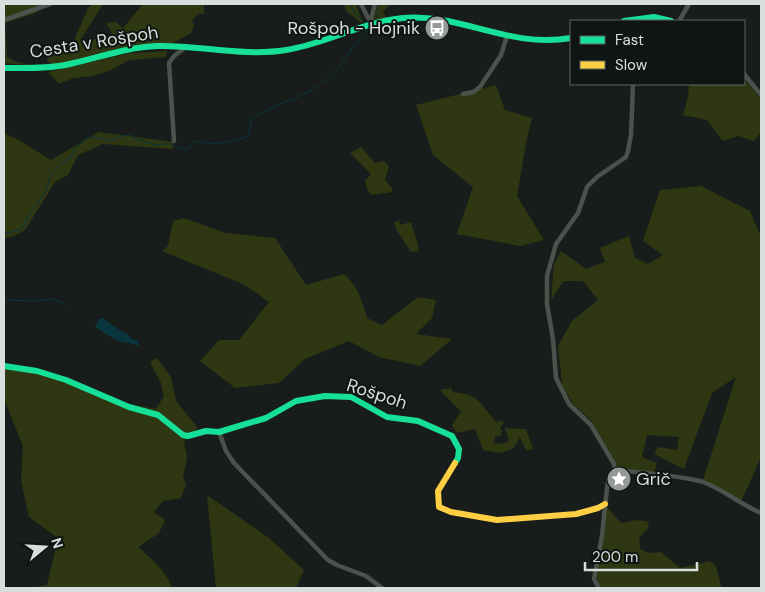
<svg xmlns="http://www.w3.org/2000/svg" width="765" height="592" font-family="'DM Sans',sans-serif">
<style>
.green{fill:#2e3711}
.water{fill:#09363e}
.lines{fill:none;stroke-linecap:round;stroke-linejoin:round}
.stream{stroke:#09363e;stroke-width:1}
.street{stroke:#4b514b;stroke-width:4.5}
.fast{stroke:#16e098;stroke-width:6}
.slow{stroke:#ffcf43;stroke-width:6}
.labels{text-anchor:middle;dominant-baseline:central;stroke-width:4;stroke-linejoin:round;paint-order:stroke}
.poi-label{font-size:18px;fill:#d8dedb;stroke:#0e1512;text-anchor:end}
.street-label{font-size:18px;fill:#d8dedb;stroke:#0e1512}
</style>
<rect width="100%" height="100%" fill="#181d1b"/>
<!-- green -->
<g class="green">
<path d="M4 4H43L36 13 5 23 7 57 17 62 36 66 4 63Z"/>
<path d="M94 4H103L81 39 83 46 89 47 94 39 105 34 106 39 112 40 111 31 106 23 116 22 123 28 143 4H204V14H198L192 21 194 26 191 33 173 43 53 65 47 60V55L60 50 67 52 68 46 78 49 75 38 88 8Z"/>
<path d="M344 4H356L363 24 346 11Z"/>
<path d="M378 4H390L383 12 387 19 373 21Z"/>
<path d="M167 51 166 57 129 60 109 71 93 76 73 78 59 84 48 72 130 53Z"/>
<path d="M744 79 761 99V132L754 141 738 136 723 141 707 120 683 115 688 97 689 84H744Z"/>
<path d="M496 85 505 110 532 118 526 143 517 196 544 240 520 246 457 234 473 187 433 155 416 105Z"/>
<path d="M99 132 173 142V149L103 144 78 155 68 175 55 182 25 230 12 237 4 238V133L19 140 51 160Z"/>
<path d="M361 147 375 163 384 161 389 166 385 180 392 188V192L372 195 368 191 365 181 371 174 350 153Z"/>
<path d="M701 186 750 211 761 237V457L741 502 703 480 736 377 712 393 684 469 654 454 658 447 677 450 679 437 647 435 642 457 657 463 654 473 618 467 591 420 573 404 562 385 558 346 572 321 598 300 583 281H563L551 301 554 264 561 251 586 269 605 262 600 248 629 236 635 258 648 264 663 255 643 241 660 190Z"/>
<path d="M184 218 225 233 275 238 306 285 344 274C358 286 362 301 367 318L382 325 418 297 436 300 432 318 416 334 452 339 420 366 379 357 349 341 305 359 279 383 235 388 200 361 219 340H239L269 302 245 285 162 251 168 246 173 221Z"/>
<path d="M399 220 400 225 411 222C413 231 419 242 418 251L411 252 396 229 394 223Z"/>
<path d="M157 358 171 377 176 401 197 427 193 436 184 441 187 457 183 477 186 485 181 498 163 501 154 512 165 520 159 533 138 547C152 559 166 571 172 588H29L47 585 58 538 29 517 21 480 23 446 4 399V368L48 374 130 410 140 406 156 409 164 396 161 383 150 362Z"/>
<path d="M451 388 453 392C481 395 480 404 496 422L502 420 504 423 500 428 502 431 500 437 495 436 494 443 503 444 509 441 505 428 526 429 533 449 526 450 520 437 514 448 501 453 483 450 475 429 457 433 452 425 461 412 440 390Z"/>
<path d="M207 495 269 538 304 570 296 588H216Z"/>
<path d="M607 507 621 523 637 520 647 521 649 527 639 538 640 549 649 553 661 552 680 568 710 561 716 566 721 586 723 588H600L596 573Z"/>
</g>
<!-- water -->
<path class="water" d="M102 318 122 332 126 333 132 339 138 341 139 345 137 346C131 342 124 343 117 340 111 337 100 331 95 327L99 319Z"/>
<g class="lines">
<!-- stream -->
<g class="stream">
<path d="M350 4 355 13 363 21"/>
<path d="M376 18 380 4"/>
<path d="M4 234 19 230 24 226 28 217 47 189 50 176 61 164 70 158 77 146 89 137 114 140 122 136 130 135 137 140 141 139 144 143 147 142C155 147 162 143 171 144 176 145 180 152 186 149 190 148 193 143 196 141 214 146 231 142 248 136L252 118C276 103 305 98 327 79 344 66 353 41 369 29"/>
<path d="M4 300 36 301 52 299 62 302 67 306"/>
</g>
<!-- street -->
<g class="street">
<path d="M361 4 368 18 371 19V24"/>
<path d="M371 19 375 4"/>
<path d="M4 20 50 4"/>
<path d="M679 21 689 4"/>
<path d="M744 74 761 95"/>
<path d="M463 94 473 92 480 87 501 55 507 36"/>
<path d="M174 141 169 63 174 56 186 47"/>
<path d="M219 432 226 451 234 463 328 560 337 565 366 576 382 588"/>
<path d="M615 470 614 464 591 425 569 404 556 378 553 339 547 304V276L556 244 578 213 587 187 597 177 626 157 628 151 631 135 633 84"/>
<path d="M615 470C643 473 677 475 703 482 723 489 741 505 761 513"/>
<path d="M599 588 594 579 602 536 607 488 609 477 615 470"/>
</g>
<!-- fast -->
<g class="fast">
<path d="M624 21 654 17 671 21"/>
<path d="M4 68C24 68 45 69 65 65 95 59 126 47 157 46 200 45 243 57 286 50 326 44 362 22 403 18 461 13 509 49 571 38"/>
<path d="M4 366 37 371 66 380 129 407 158 415 183 435 188 436 206 431 219 432 266 418 296 401 325 396 351 397 387 417 418 421 452 436 459 449 458 458 455 463"/>
</g>
<!-- slow -->
<path class="slow" d="M455 463 438 491 439 507 451 512 497 520 576 514 598 508 605 504"/>
</g>
<!-- icons -->
<defs>
<symbol id="bus-disc" viewBox="-11 -11 22 22"><circle r="9.5" fill="#959a98" stroke="#0e1512"/><path d="M-5-6H5V4H4V6H2V4H-2V6H-4V4H-5ZM-3.5-4V0h7V-4ZM-3.5 1.2v1.5H-2V1.2ZM2 1.2v1.5H3.5V1.2Z" fill="#fff"/></symbol>
<symbol id="sight-disc" viewBox="-11 -11 22 22"><circle r="9.5" fill="#959a98" stroke="#0e1512"/><path d="M0-6L1.8-2.2L6-1.7L2.9 1.2L3.7 5.4L0 3.3L-3.7 5.4L-2.9 1.2L-6-1.7L-1.8-2.2Z" fill="#fff"/></symbol>
</defs>
<g fill-rule="evenodd">
<use href="#bus-disc" x="423" y="14" width="28" height="28"/>
<use href="#sight-disc" x="605" y="465" width="28" height="28"/>
</g>
<g class="labels">
<!-- poi labels -->
<g class="poi-label">
<text x="420" y="28">Rošpoh - Hojnik</text>
<text x="636" y="479" text-anchor="start">Grič</text>
</g>
<!-- street labels -->
<g class="street-label">
<text transform="translate(94 42) rotate(-9)">Cesta v Rošpoh</text>
<text transform="translate(377 394) rotate(18)">Rošpoh</text>
</g>
</g>
<!-- border -->
<rect width="765" height="592" fill="none" stroke="#d8dedb" stroke-width="10"/>
<!-- legend -->
<rect x="570" y="20" width="175" height="65" fill="#0e1512" stroke="#5f6562"/>
<rect x="580" y="36" width="25" height="8" fill="#16e098" stroke="#5f6562"/>
<text x="615" y="45" font-size="15" fill="#d8dedb">Fast</text>
<rect x="580" y="61" width="25" height="8" fill="#ffcf43" stroke="#5f6562"/>
<text x="615" y="70" font-size="15" fill="#d8dedb">Slow</text>
<!-- north arrow -->
<g transform="translate(45 547) rotate(72)" stroke="#0e1512" stroke-width="4" paint-order="stroke">
<path d="M0-4L9 19L0 12L-9 19Z" fill="#d8dedb"/>
<text y="-8" font-size="14" font-weight="bold" text-anchor="middle" fill="#d8dedb">N</text>
</g>
<!-- scale -->
<path d="M585 562v8h112v-8" fill="none" stroke="#d8dedb" stroke-width="2.5"/>
<text x="592" y="562" font-size="15" fill="#d8dedb" stroke="#0e1512" stroke-width="4" paint-order="stroke">200 m</text>
</svg>
